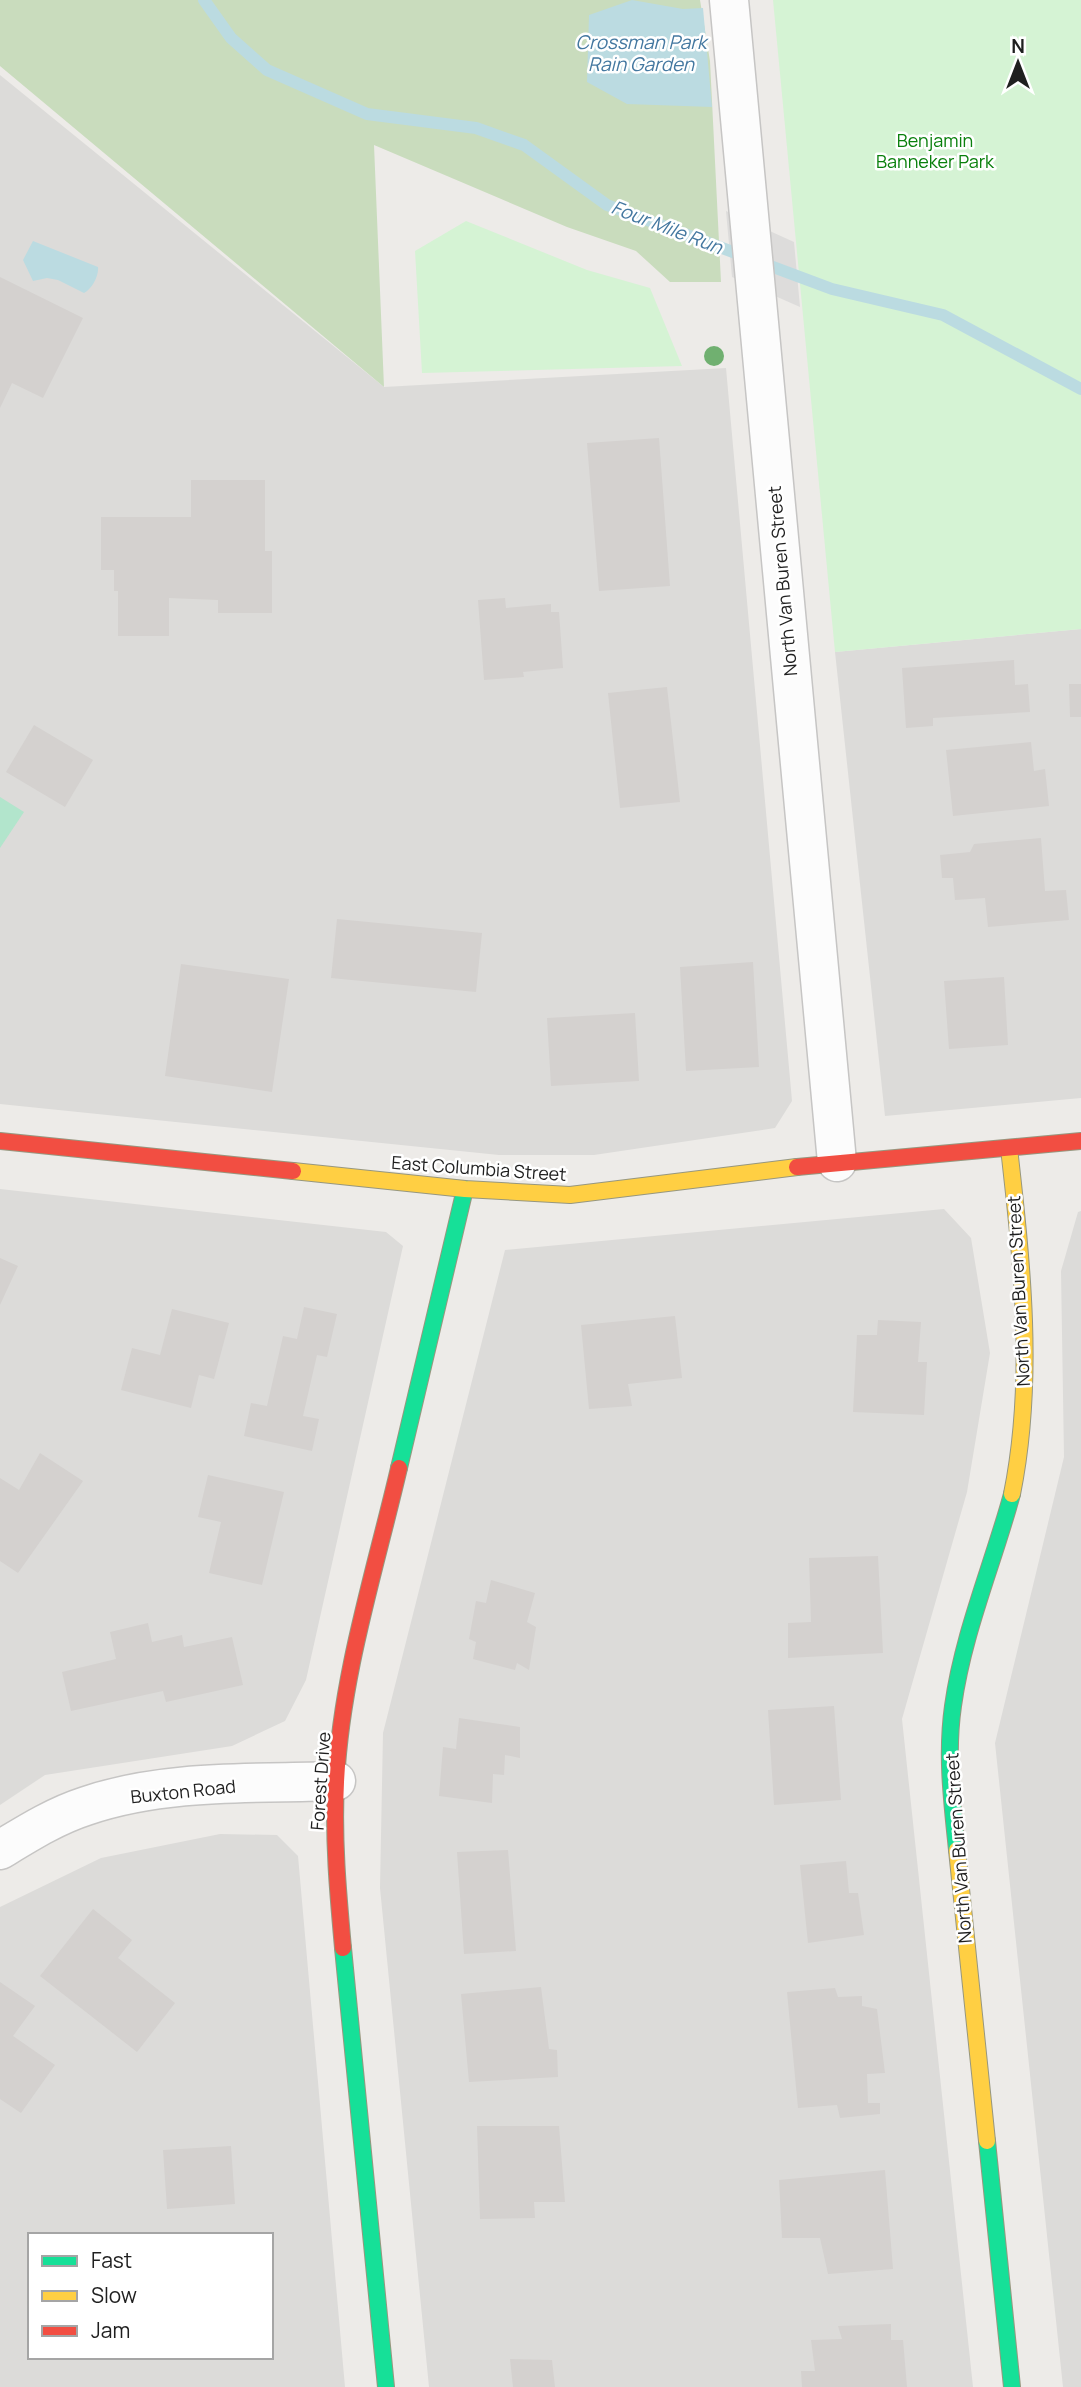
<svg xmlns="http://www.w3.org/2000/svg" width="1081" height="2387" font-family="Manrope,sans-serif">
<style>
.residential{fill:#dcdbd9;fill-rule:evenodd}
.forest{fill:#c9dcbd}
.park{fill:#d5f3d4}
.pitch{fill:#b2e5cc}
.water{fill:#bbdbe1}
.pier{fill:#dddcdb}
.lines{fill:none;stroke-linecap:round;stroke-linejoin:round}
.stream{stroke:#bbdbe1;stroke-width:12}
.building{fill:#d4d1cf}
.street-casing{stroke:#c6c5c4;stroke-width:41}
.fast-casing{stroke:#97977f;stroke-width:18}
.slow-casing{stroke:#97977f;stroke-width:18}
.jam-casing{stroke:#97977f;stroke-width:18}
.street{stroke:#fcfcfc;stroke-width:38}
.fast{stroke:#16e098;stroke-width:16}
.slow{stroke:#ffcf43;stroke-width:16}
.jam{stroke:#f24e42;stroke-width:16}
.tree{fill:#70b070}
.labels{text-anchor:middle;dominant-baseline:central;stroke-width:5;stroke-linejoin:round;paint-order:stroke}
.park-label{font-size:18px;fill:#0a800d;stroke:#fff}
.street-label{font-size:18px;fill:#1f1f1f;stroke:#fff}
.water-label{font-size:19px;font-style:italic;fill:#4478a0;stroke:#fff}
</style>
<rect width="100%" height="100%" fill="#edebe8"/>
<!-- residential -->
<g class="residential">
<path d="M0 75 384 387 726 368 792 1101 775 1128 594 1155H499L0 1104Z"/>
<path d="M1081 629V1098L885 1116 835 652Z"/>
<path d="M0 1189 386 1232 403 1246 306 1680 285 1721 232 1746 45 1775 0 1805Z"/>
<path d="M944 1209 971 1238 990 1353 967 1492 902 1719 973 2387H429L380 1888 383 1733 505 1250Z"/>
<path d="M1081 1211V2387H1063L995 1743 1064 1457 1061 1271 1078 1212Z"/>
<path d="M220 1834 277 1835 298 1856 345 2387H0V1907L101 1858ZM30 2235H271V2357H30Z"/>
</g>
<!-- forest -->
<path class="forest" d="M0 0H700L710 61 721 282H670L636 251 567 227 374 145 384 387 0 66Z"/>
<!-- park -->
<g class="park">
<path d="M773 0H1081V629L835 652Z"/>
<path d="M466 221 587 270 650 288 682 366 422 373 415 251Z"/>
</g>
<!-- pitch -->
<path class="pitch" d="M0 797 24 812 0 848Z"/>
<!-- water -->
<g class="water">
<path d="M632 0 683 9 703 8 712 107 627 104 587 82 589 15Z"/>
<path d="M33 241 98 267C99 276 92 289 84 293L58 280 47 278 33 281 23 260Z"/>
</g>
<!-- pier -->
<path class="pier" d="M726 211 794 242 800 307 732 277Z"/>
<g class="lines">
<!-- stream -->
<path class="stream" d="M204 0 231 38 267 70 367 114 476 128 524 145 607 205 832 289 943 315 1081 389"/>
</g>
<!-- building -->
<g class="building">
<path d="M0 277 83 318 43 398 12 383 0 408Z"/>
<path d="M659 438 670 586 599 591 587 443Z"/>
<path d="M191 480H265V551H272V613H218V600L169 598V636H118V591H114V570H101V517H191Z"/>
<path d="M505 598 506 608 551 604V612H559L563 668 523 672 524 677 484 680 478 600Z"/>
<path d="M1014 660 1015 685 1028 684 1030 712 933 718V726L906 728 902 668Z"/>
<path d="M1069 684H1081V717H1070Z"/>
<path d="M667 687 680 802 620 808 608 693Z"/>
<path d="M34 725 93 760 65 807 6 772Z"/>
<path d="M1031 742 1034 771 1045 769 1049 806 953 816 946 750Z"/>
<path d="M1041 838 1045 891 1066 890 1069 920 988 927 985 898 955 900 953 878H942L940 855 970 852 974 844Z"/>
<path d="M337 919 482 933 476 992 331 978Z"/>
<path d="M753 962 759 1067 686 1071 680 967Z"/>
<path d="M181 964 289 979 272 1092 165 1076Z"/>
<path d="M1004 977 1008 1045 949 1049 944 981Z"/>
<path d="M635 1013 639 1081 551 1086 547 1018Z"/>
<path d="M0 1258 18 1266 0 1305Z"/>
<path d="M304 1307 337 1314 327 1357 317 1355 303 1416 319 1419 312 1451 244 1436 251 1403 267 1406 283 1336 297 1339Z"/>
<path d="M172 1309 229 1323 214 1379 199 1375 191 1408 121 1390 132 1348 160 1355Z"/>
<path d="M675 1316 682 1378 628 1384 632 1406 589 1409 581 1325Z"/>
<path d="M878 1320 921 1322 918 1362H927L924 1415 853 1412 857 1335H877Z"/>
<path d="M40 1453 83 1481 18 1573 0 1561V1478L19 1490Z"/>
<path d="M208 1475 284 1492 262 1585 209 1573 221 1522 198 1517Z"/>
<path d="M878 1556 883 1653 788 1658V1623L811 1622 809 1558Z"/>
<path d="M491 1580 535 1593 527 1622 536 1627 529 1670 517 1663 515 1670 473 1659 476 1642 469 1639 476 1601 486 1603Z"/>
<path d="M148 1623 152 1642 182 1635 184 1647 232 1637 243 1685 166 1702 163 1691 71 1711 62 1672 116 1659 110 1632Z"/>
<path d="M834 1706 841 1800 774 1805 768 1710Z"/>
<path d="M459 1718 520 1727V1758L505 1755 504 1775 493 1774 492 1803 439 1796 443 1747 456 1749Z"/>
<path d="M508 1850 516 1951 464 1954 457 1852Z"/>
<path d="M846 1861 849 1893H858L864 1935 808 1943 800 1865Z"/>
<path d="M93 1909 132 1940 118 1958 175 2003 137 2052 40 1976Z"/>
<path d="M0 1982 35 2006 13 2036 55 2065 21 2113 0 2099Z"/>
<path d="M541 1987 549 2049 557 2050 558 2077 469 2082 461 1994Z"/>
<path d="M835 1988 838 1997 862 1996V2006L877 2009 885 2073 867 2074 868 2103H880V2114L840 2118 837 2105 798 2108 787 1992Z"/>
<path d="M477 2126H559L565 2202H534L535 2218 480 2219Z"/>
<path d="M231 2146 235 2204 167 2209 163 2150Z"/>
<path d="M885 2170 893 2269 828 2274 820 2238H782L779 2180Z"/>
<path d="M891 2324V2340H903L907 2387H802L801 2371H815L811 2340 842 2339 838 2326Z"/>
<path d="M510 2359 552 2360 555 2387H513Z"/>
</g>
<g class="lines">
<defs>
<g id="street">
<path d="M729 0 837 1162"/>
<path d="M0 1850C28 1833 55 1816 86 1806 165 1779 253 1784 336 1781"/>
</g>
<g id="fast">
<path d="M399 1468 465 1189"/>
<path d="M957 1850C952 1801 946 1755 953 1706 963 1633 993 1564 1012 1494"/>
<path d="M343 1948 386 2387"/>
<path d="M987 2141 1012 2387"/>
</g>
<g id="slow">
<path d="M1009 1148C1022 1263 1035 1380 1012 1494"/>
<path d="M293 1171 465 1189 570 1195 797 1167"/>
<path d="M957 1850 987 2141"/>
</g>
<g id="jam">
<path d="M0 1141 293 1171"/>
<path d="M797 1167 1081 1141"/>
<path d="M343 1948C338 1893 333 1838 336 1782 341 1676 375 1571 399 1468"/>
</g>
</defs>
<!-- street casing -->
<use href="#street" class="street-casing"/>
<!-- fast casing -->
<use href="#fast" class="fast-casing"/>
<!-- slow casing -->
<use href="#slow" class="slow-casing"/>
<!-- jam casing -->
<use href="#jam" class="jam-casing"/>
<!-- street -->
<use href="#street" class="street"/>
<!-- fast -->
<use href="#fast" class="fast"/>
<!-- slow -->
<use href="#slow" class="slow"/>
<!-- jam -->
<use href="#jam" class="jam"/>
</g>
<!-- trees -->
<circle class="tree" cx="714" cy="356" r="10"/>
<g class="labels">
<!-- park labels -->
<g class="park-label">
<text x="935" y="140">Benjamin<tspan x="935" dy="21">Banneker Park</tspan></text>
</g>
<!-- street labels -->
<g class="street-label">
<text transform="translate(782 581) rotate(-95)">North Van Buren Street</text>
<text transform="translate(479 1168) rotate(4)">East Columbia Street</text>
<text transform="translate(1018 1291) rotate(-93)">North Van Buren Street</text>
<text transform="translate(320 1781) rotate(-86)">Forest Drive</text>
<text transform="translate(183 1791) rotate(-6)">Buxton Road</text>
<text transform="translate(958 1848) rotate(-94)">North Van Buren Street</text>
</g>
<!-- water labels -->
<g class="water-label">
<text x="641" y="42">Crossman Park<tspan x="641" dy="22">Rain Garden</tspan></text>
<text transform="translate(667 227) rotate(21)">Four Mile Run</text>
</g>
</g>
<!-- legend -->
<rect x="28" y="2233" width="245" height="126" fill="#ffffff" stroke="#a5a5a5" stroke-width="2"/>
<rect x="42" y="2256" width="35" height="10" fill="#16e098" stroke="#a5a5a5" stroke-width="2"/>
<text x="91" y="2268" font-size="21" fill="#1f1f1f">Fast</text>
<rect x="42" y="2291" width="35" height="10" fill="#ffcf43" stroke="#a5a5a5" stroke-width="2"/>
<text x="91" y="2303" font-size="21" fill="#1f1f1f">Slow</text>
<rect x="42" y="2326" width="35" height="10" fill="#f24e42" stroke="#a5a5a5" stroke-width="2"/>
<text x="91" y="2338" font-size="21" fill="#1f1f1f">Jam</text>
<!-- north arrow -->
<g transform="translate(1018 63)" stroke="#ffffff" stroke-width="5" paint-order="stroke">
<path d="M0-5L12 26L0 18L-12 26Z" fill="#1f1f1f"/>
<text y="-10" font-size="19" font-weight="bold" text-anchor="middle" fill="#1f1f1f">N</text>
</g>
</svg>
